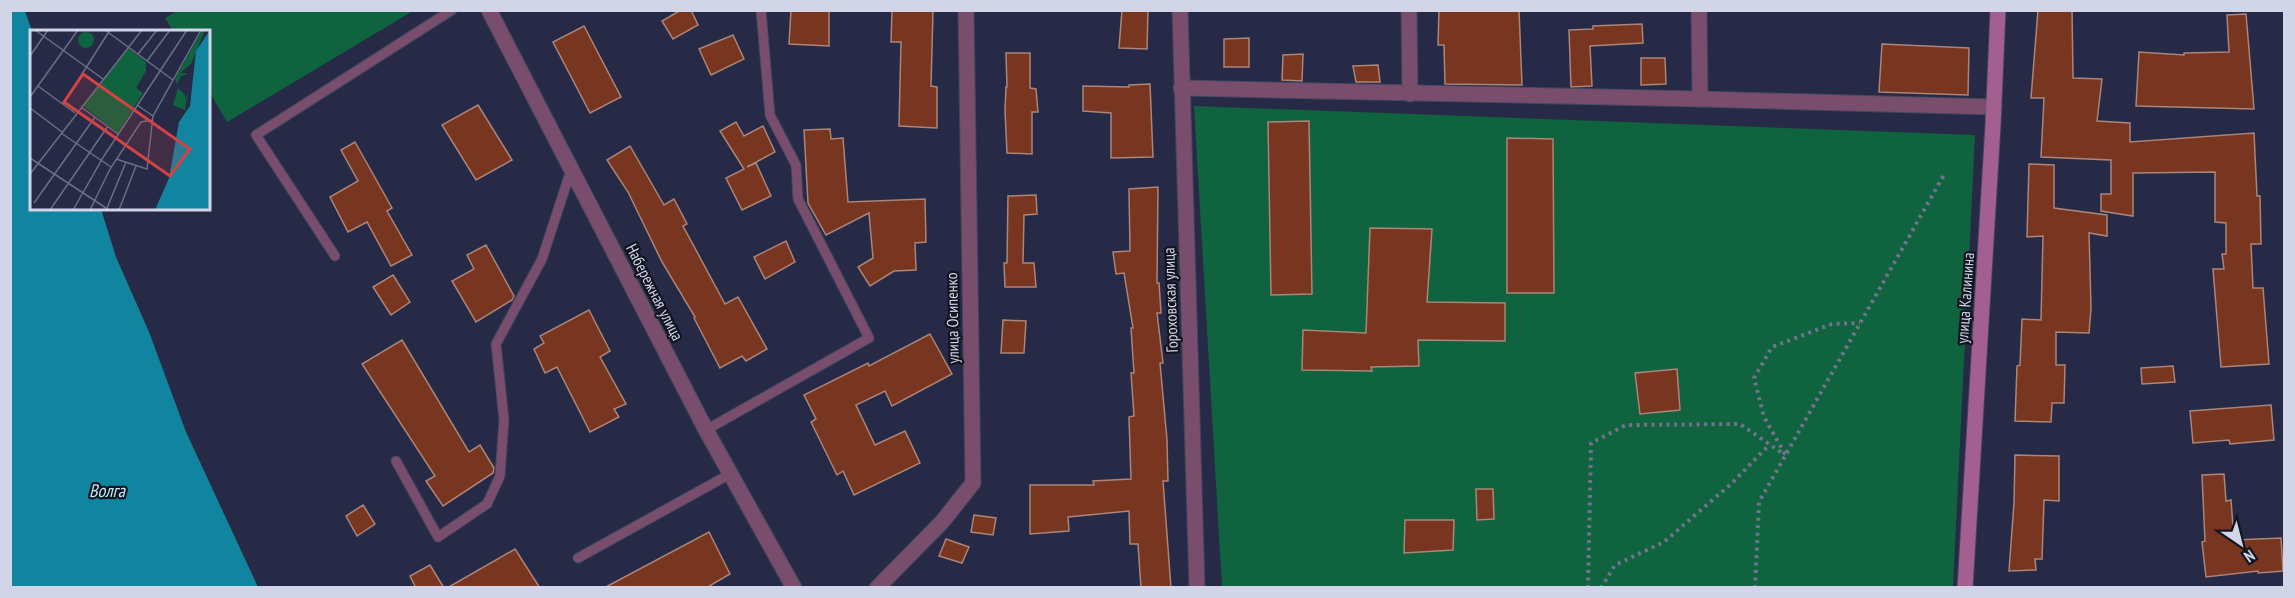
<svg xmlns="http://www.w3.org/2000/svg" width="2295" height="598" font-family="'PT Sans Narrow',sans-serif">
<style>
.green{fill:#0f633e}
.water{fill:#11859f}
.building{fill:#783520;stroke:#ab8579;stroke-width:1.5}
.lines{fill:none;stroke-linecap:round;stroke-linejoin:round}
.lane-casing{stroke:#424560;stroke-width:11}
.street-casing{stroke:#424560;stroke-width:17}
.secondary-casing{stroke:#424560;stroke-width:17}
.path{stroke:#71748c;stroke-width:4;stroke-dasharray:3 4.5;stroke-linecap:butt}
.lane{stroke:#794e6c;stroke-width:9}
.street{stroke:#794e6c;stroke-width:15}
.secondary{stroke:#a35f90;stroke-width:15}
.labels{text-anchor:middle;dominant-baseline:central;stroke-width:4.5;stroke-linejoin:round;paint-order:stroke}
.street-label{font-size:16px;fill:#d2d5e8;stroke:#121420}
.water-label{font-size:18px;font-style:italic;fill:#bcebf9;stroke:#121420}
.inset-road{fill:none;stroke:#6b6e87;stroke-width:1.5}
.view{fill:#d54245;fill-opacity:0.15;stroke:#d54245;stroke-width:3}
.inset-edge{fill:none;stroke:#d2d5e8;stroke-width:3}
</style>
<rect width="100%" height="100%" fill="#272a46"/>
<!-- green -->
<g class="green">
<path d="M177 11V10L413 11 227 122 209 91 208 32 173 31 165 18Z"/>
<path d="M1194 106 1975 135 1953 587H1222Z"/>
</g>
<!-- water -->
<path class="water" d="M10 11H25L32 31V208L101 209 116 257 149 332 186 432 258 587H11Z"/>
<!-- building -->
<g class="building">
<path d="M681 10H691L698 25 673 39 662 21Z"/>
<path d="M791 10H829V46L789 44Z"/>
<path d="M892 10H933L931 86 937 87V128L899 126 901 42H891Z"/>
<path d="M1122 10H1148L1147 49 1119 48Z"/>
<path d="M1439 10H1519L1522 85 1445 84 1444 45H1438Z"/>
<path d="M2038 10H2072L2073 78 2102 79 2097 121 2130 123V142L2254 133 2257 196H2260L2261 244H2251L2253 288H2263L2269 364 2221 367 2213 269H2224L2222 254H2226V223L2215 222V172L2133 173V216L2101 211V194H2111V160L2041 157 2044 98H2031Z"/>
<path d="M2246 14 2254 109 2136 106 2139 52 2184 55V53L2229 52 2227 15Z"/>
<path d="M1642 24 1643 43 1590 46 1592 86 1571 87 1569 30 1593 29V26Z"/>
<path d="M584 26 621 97 590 113 553 42Z"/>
<path d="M733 35 744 59 711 75 699 49Z"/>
<path d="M1249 38V67H1224V39Z"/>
<path d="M1882 44 1969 48 1968 95 1879 92Z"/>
<path d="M1006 53H1030V88L1036 89 1038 112H1032V154L1007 153 1005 110 1006 87H1007Z"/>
<path d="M1303 54 1302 81 1282 80 1283 55Z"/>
<path d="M1641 58H1665L1666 84 1641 85Z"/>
<path d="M1378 65 1380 82H1356L1353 66Z"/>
<path d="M1150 84 1153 157 1111 158V113L1083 111V86L1129 87V85Z"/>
<path d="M478 105 512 160 476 180 442 125Z"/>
<path d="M1309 121 1312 294 1271 295 1268 122Z"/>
<path d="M736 122 744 136 763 126 775 152 747 167 756 163 771 196 742 210 726 178 744 169 720 131Z"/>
<path d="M830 129 831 139 843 138 848 202 925 199 926 242 915 243 916 270 894 271 870 286 858 267 873 258 869 213 826 235 808 203 804 130Z"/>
<path d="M1507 138 1553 139 1554 293H1507Z"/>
<path d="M355 142 392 208 387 211 412 255 391 266 367 222 348 232 330 197 358 181 341 150Z"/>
<path d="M630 146 664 205 674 199 687 224 683 226 725 304 738 297 767 349 746 361 742 356 720 368 694 318 695 317 662 262 628 192 607 160Z"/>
<path d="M2029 164 2054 165V208L2107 215V236L2089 233 2091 308 2089 333 2056 332V365H2065L2064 403H2052L2051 422 2015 421 2017 366 2020 365 2022 319 2041 320 2043 236 2027 237Z"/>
<path d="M1158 187 1157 283H1159L1161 313H1157L1163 363H1160L1167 440 1168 481H1163L1171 588H1141L1138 544H1130L1129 511 1068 517 1069 531 1030 534V485H1094L1093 481 1131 479 1129 417 1134 416 1131 373H1134L1131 328H1133L1124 273 1116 274 1113 252 1130 251 1129 189Z"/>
<path d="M1036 195 1037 214 1024 215 1023 263H1034L1036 287H1005L1004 263H1007L1008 196Z"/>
<path d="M1370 228 1432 229 1427 302 1505 303V341L1418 340 1419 366 1371 367 1372 371 1302 370 1303 330 1366 333Z"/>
<path d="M786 241 795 262 765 279 754 257Z"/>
<path d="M486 245 514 296 512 300 476 322 452 281 474 269 467 255Z"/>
<path d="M393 275 410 302 391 315 373 287Z"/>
<path d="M589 310 610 351 600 357 626 404 614 409 619 417 590 432 557 367 545 373 534 349 544 343 540 336Z"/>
<path d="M1003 320 1026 321 1024 353H1001Z"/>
<path d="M930 334 952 374 892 406 885 391 856 405 875 445 905 431 920 463 854 495 843 471 837 475 811 422 816 419 804 395 868 363 869 366Z"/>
<path d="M402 340 469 452 480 445 494 468 493 473 443 506 426 481 435 476 362 364Z"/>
<path d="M2173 366 2175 382 2142 384 2141 368Z"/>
<path d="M1677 369 1680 410 1640 414 1635 373Z"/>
<path d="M2271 405 2274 440 2230 444 2229 440 2193 443 2190 411Z"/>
<path d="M2015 455 2059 456V501L2044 500 2042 559H2035L2036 570 2009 571 2014 503Z"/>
<path d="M2224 474 2226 501 2231 500 2234 540 2281 538 2283 571 2258 573V571L2206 577 2202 542 2205 541 2202 475Z"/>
<path d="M1476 489H1493L1494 519 1477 520Z"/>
<path d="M363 505 375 524 357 536 346 516Z"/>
<path d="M974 515 996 518 993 535 971 532Z"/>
<path d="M1405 520H1454L1453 550 1404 553Z"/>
<path d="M709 532 730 574 706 588H604Z"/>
<path d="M946 539 969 547 962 563 939 556Z"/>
<path d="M515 549 540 588H447Z"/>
<path d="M430 565 444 588H416L410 576Z"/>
</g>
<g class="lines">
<defs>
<g id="lane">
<path d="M335 256 256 135 452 10"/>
<path d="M706 430 869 338 798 199 796 165 770 115 761 10"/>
<path d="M396 461 438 537 487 504 500 476 504 420 496 344 542 259 571 170"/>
<path d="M578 558 730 474"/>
</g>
<g id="street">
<path d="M489 10 706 430 794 588"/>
<path d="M1180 10 1197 588"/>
<path d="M1409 10 1410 94"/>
<path d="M1699 10 1700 99"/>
<path d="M1181 88 1700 99 1994 107"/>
<path d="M877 588 942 522 973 483 966 10"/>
</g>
<path id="secondary" d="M1965 588 1993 125 1998 10"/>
</defs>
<!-- lane casing -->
<use href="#lane" class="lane-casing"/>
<!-- street casing -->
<use href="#street" class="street-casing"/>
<!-- secondary casing -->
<use href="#secondary" class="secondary-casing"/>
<!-- path -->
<g class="path">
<path d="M1785 454 1764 417 1754 378 1772 347 1832 324 1860 323"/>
<path d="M1588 588 1591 443 1626 425 1740 424 1785 455"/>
<path d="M1601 588 1615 565 1664 542 1732 483 1770 444"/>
<path d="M1755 588 1759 502 1945 173"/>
</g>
<!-- lane -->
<use href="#lane" class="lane"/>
<!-- street -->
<use href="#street" class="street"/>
<!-- secondary -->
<use href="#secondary" class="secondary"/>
</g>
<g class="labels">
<!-- street labels -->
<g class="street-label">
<text transform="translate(655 292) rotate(63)">Набережная улица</text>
<text transform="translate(1965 298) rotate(-86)">улица Калинина</text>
<text transform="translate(1170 300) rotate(-92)">Гороховская улица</text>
<text transform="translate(952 318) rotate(-91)">улица Осипенко</text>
</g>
<!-- water labels -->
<g class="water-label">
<text x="107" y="490">Волга</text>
</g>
</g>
<!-- overview -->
<g transform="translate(30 30)">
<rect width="180" height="180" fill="#272a46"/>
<path d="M172 0H175L161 34 150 43H158L146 49 151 47 147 54 145 49ZM48 10a8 8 0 1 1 16 0a8 8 0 1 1-16 0ZM98 18 116 32V41L106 58 113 63 88 103 53 76ZM148 58 155 65V70L158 62 155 80 143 75Z" fill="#0f633e"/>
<path d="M180 0V180H125L139 148 149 92 160 76 166 21Z" fill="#11859f"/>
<path class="inset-road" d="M5 0 73 49M75 0 143 50M108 24 127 0M0 26 18 0M117 31 140 0M8 56 45 83M0 67 48 0M33 74 80 0M107 75 123 86M51 77 88 104M0 78 32 102M31 103 81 137M0 128 79 180M86 129 117 139 123 86 171 0M0 144 112 0M4 173 65 87M77 178 96 132M20 180 78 96M43 180 74 126 157 0M60 180 80 139 111 92 123 90M89 180 106 136"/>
<path class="view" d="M53 44 160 119 140 146 34 72Z"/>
<rect width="180" height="180" class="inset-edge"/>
</g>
<!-- border -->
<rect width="2295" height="598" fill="none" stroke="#d2d5e8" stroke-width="24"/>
<!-- north arrow -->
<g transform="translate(2241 544) rotate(145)" stroke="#121420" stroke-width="4.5" paint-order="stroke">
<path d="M0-4.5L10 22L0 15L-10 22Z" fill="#d2d5e8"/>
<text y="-9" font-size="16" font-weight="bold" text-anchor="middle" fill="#d2d5e8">N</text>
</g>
</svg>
